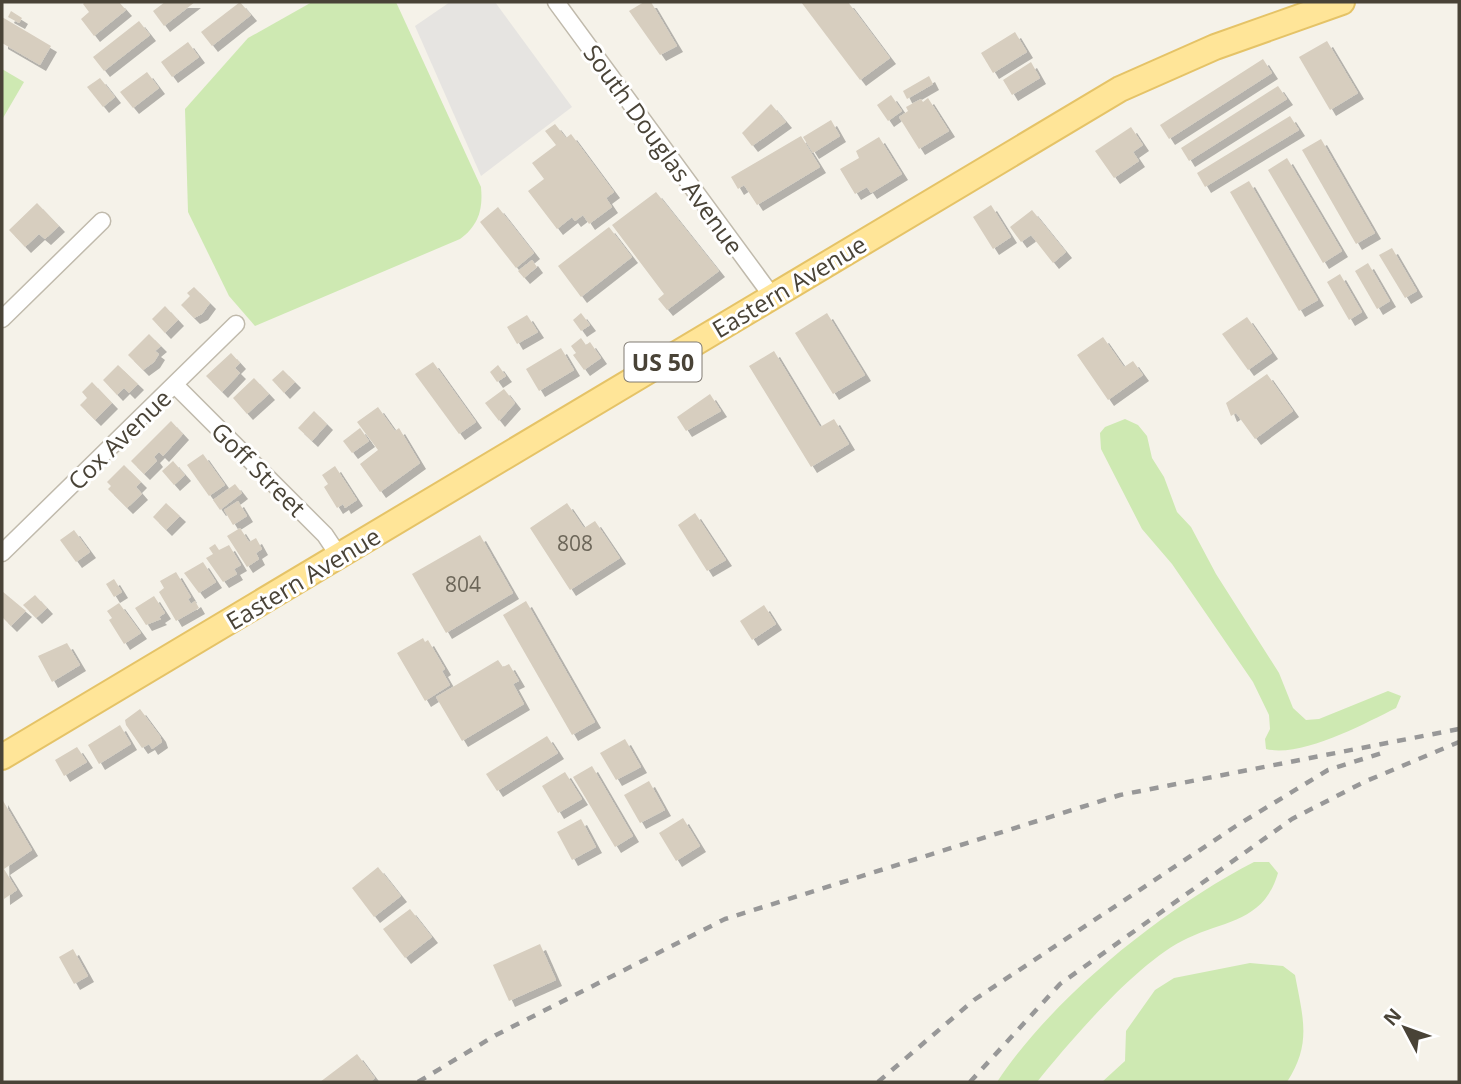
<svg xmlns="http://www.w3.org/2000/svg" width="1461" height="1084" font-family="'Open Sans',sans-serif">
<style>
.green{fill:#cee9b2}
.parking{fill:#e6e4e1}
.building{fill:#d7cebf;filter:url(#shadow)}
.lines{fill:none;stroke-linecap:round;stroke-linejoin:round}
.street-casing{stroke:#c0baac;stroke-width:19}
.primary-casing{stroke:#e5c367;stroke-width:28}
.street{stroke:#fff;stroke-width:16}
.primary{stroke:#ffe598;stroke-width:24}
.rail{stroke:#989898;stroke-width:4.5;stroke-dasharray:9 9;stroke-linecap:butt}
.labels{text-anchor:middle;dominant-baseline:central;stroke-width:6;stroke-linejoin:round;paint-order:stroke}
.number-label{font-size:21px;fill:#6c6659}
.shield{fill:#fff;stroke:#807b73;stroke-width:2}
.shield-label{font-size:23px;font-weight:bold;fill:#494337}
.street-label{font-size:24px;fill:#494337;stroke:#fff}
</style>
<defs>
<filter id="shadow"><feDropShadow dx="6" dy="6" stdDeviation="0" flood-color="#0004"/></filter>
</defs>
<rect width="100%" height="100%" fill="#f5f2e9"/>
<!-- green -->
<g class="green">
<path d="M312 2H396L481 187C483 209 479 225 460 239L255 326 229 296 188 212 185 109 248 38Z"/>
<path d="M2 69 24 82 3 118 2 117Z"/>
<path d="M1125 419 1138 425 1147 436 1152 458 1164 477 1177 512 1191 527 1216 574 1279 673 1293 708 1306 720 1319 719 1388 691 1401 696 1396 708C1364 724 1301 758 1266 749L1265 739 1270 729 1269 715 1253 682 1172 564 1142 529 1101 449 1100 433 1105 427Z"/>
<path d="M1254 862H1269L1278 873C1264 921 1227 920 1188 938 1139 960 1071 1040 1037 1082H997C1053 997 1163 909 1254 862Z"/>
<path d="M1250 963 1283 966 1295 975C1303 1018 1312 1044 1287 1082H1102L1125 1061 1126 1031 1155 990 1174 978Z"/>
</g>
<!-- parking -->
<path class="parking" d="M450 2H495L572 107 481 176 415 26Z"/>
<!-- building -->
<g class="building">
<path d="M85 2H119L126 10 94 36 81 19 89 12 83 4Z"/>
<path d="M165 2H195L164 26 153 11Z"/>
<path d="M240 2 251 15 212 46 201 32Z"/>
<path d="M644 2H651L677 46 660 55 629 11Z"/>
<path d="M801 2H848L890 58 860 80Z"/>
<path d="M11 11 22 18 19 23 8 17Z"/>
<path d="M2 17 51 46 40 65 2 43Z"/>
<path d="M139 21 150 35 104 71 93 57Z"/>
<path d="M1015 32 1027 52 993 73 981 53Z"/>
<path d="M1327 41 1358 93 1330 110 1299 57Z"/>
<path d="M188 42 199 57 172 77 161 62Z"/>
<path d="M1263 59 1272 73 1169 139 1160 125Z"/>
<path d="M1031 62 1040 78 1012 95 1003 80Z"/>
<path d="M147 72 159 88 133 108 120 92Z"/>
<path d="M929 76 933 84 907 99 903 91Z"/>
<path d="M100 78 115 97 103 107 87 87Z"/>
<path d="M1278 86 1287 99 1189 161 1181 148Z"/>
<path d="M891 95 902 111 888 121 877 105Z"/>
<path d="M928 98 949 131 919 149 899 117 908 111 906 107 921 99 923 102Z"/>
<path d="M771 104 786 122 752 146 742 133Z"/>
<path d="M1290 116 1299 130 1205 187 1197 173Z"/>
<path d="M831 120 840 136 813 153 803 137Z"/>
<path d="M555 124 566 138 571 134 614 192 606 198 612 207 589 224 583 215 575 221 572 217 557 229 528 191 544 179 532 163 556 145 545 131Z"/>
<path d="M1131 127 1143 145 1133 152 1139 161 1114 178 1095 151Z"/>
<path d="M801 136 820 167 757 205 744 185 738 189 731 177Z"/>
<path d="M879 137 902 174 871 193 867 187 855 194 840 169 859 158 856 151Z"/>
<path d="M1321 139 1375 233 1356 244 1302 150Z"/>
<path d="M1287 158 1342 251 1323 263 1268 170Z"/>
<path d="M1249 181 1318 300 1299 311 1230 192Z"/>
<path d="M656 192 719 271 667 310 658 299 664 294 612 225Z"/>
<path d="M37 203 59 226 45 239 39 234 25 247 9 230Z"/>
<path d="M991 205 1011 237 993 249 973 217Z"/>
<path d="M498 207 534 253 516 268 480 222Z"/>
<path d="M1032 210 1066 252 1053 263 1031 235 1021 242 1010 227Z"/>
<path d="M609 227 632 257 581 297 558 266Z"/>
<path d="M1392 248 1417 291 1405 298 1379 255Z"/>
<path d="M532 260 537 267 524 278 518 271Z"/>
<path d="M1368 263 1390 301 1377 309 1355 271Z"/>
<path d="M1340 274 1362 312 1349 320 1327 282Z"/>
<path d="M194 287 210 303 202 314 194 318 181 305 190 296 187 293Z"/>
<path d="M165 306 178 320 165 333 152 319Z"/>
<path d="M581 313 590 325 581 331 573 320Z"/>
<path d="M827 313 865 375 833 394 795 333Z"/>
<path d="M527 315 538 332 517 344 507 327Z"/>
<path d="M1247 317 1272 353 1248 370 1222 334Z"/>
<path d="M149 334 161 346 155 351 159 354 154 362 143 370 128 355Z"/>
<path d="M1103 337 1124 367 1133 361 1143 375 1108 400 1077 355Z"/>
<path d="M581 338 586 345 590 342 601 358 584 370 573 355 576 353 571 346Z"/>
<path d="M561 348 574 370 539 391 526 369Z"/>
<path d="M774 351 820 427 834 419 849 444 811 467 749 366Z"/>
<path d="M231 353 240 363 235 368 240 373 222 392 206 376Z"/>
<path d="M433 362 476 422 459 434 415 374Z"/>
<path d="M118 365 138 384 129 393 124 388 117 395 103 380Z"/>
<path d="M498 365 506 376 497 382 490 372Z"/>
<path d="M283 370 295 382 284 393 272 380Z"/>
<path d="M1267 374 1293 411 1255 439 1236 413 1231 416 1226 403Z"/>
<path d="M254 378 269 394 247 414 233 398Z"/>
<path d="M92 382 112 403 95 420 80 405 87 398 82 392Z"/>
<path d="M504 389 515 403 499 421 485 403Z"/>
<path d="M710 394 721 411 686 431 677 417Z"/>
<path d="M378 407 395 431 399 428 420 463 380 492 360 464 378 450 357 422Z"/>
<path d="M314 411 327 424 312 441 298 428Z"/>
<path d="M171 421 183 434 163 456 159 452 154 457 157 461 144 474 131 461Z"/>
<path d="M360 428 369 441 352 453 343 441Z"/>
<path d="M203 454 225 485 209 496 187 465Z"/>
<path d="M173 461 185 475 174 485 162 471Z"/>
<path d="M124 465 141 482 136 487 142 494 127 508 108 489 111 486 107 482Z"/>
<path d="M335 466 357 500 345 508 343 504 337 508 324 487 328 484 322 475Z"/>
<path d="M235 484 242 493 220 510 213 500Z"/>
<path d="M238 501 247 516 233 525 224 510Z"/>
<path d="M166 503 180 516 166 530 153 517Z"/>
<path d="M567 503 584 528 595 521 620 558 570 590 530 528Z"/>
<path d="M695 513 726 560 707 571 678 525Z"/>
<path d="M240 528 249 542 256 538 262 549 256 553 259 559 247 567 227 536Z"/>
<path d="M74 530 90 552 76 562 60 540Z"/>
<path d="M480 535 513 593 446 633 412 574Z"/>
<path d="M215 544 219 550 229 545 241 565 234 569 237 574 223 582 206 558 213 554 209 548Z"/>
<path d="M203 562 216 582 199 593 184 573Z"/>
<path d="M176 572 191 597 188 599 191 604 195 601 199 608 176 621 159 592 164 588 160 581Z"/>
<path d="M114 579 122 592 114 597 106 584Z"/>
<path d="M2 591 26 611 11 626 2 617Z"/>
<path d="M35 595 47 608 36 618 23 605Z"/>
<path d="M154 596 165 613 159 617 161 619 146 625 135 608Z"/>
<path d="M526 601 595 722 572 735 503 615Z"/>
<path d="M119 603 141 633 124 644 109 620 112 618 107 611Z"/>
<path d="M764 605 776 624 752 640 740 621Z"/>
<path d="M423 638 425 642 428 640 445 669 442 671 450 685 425 701 397 653Z"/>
<path d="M67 643 80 665 52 682 38 656Z"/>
<path d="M498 660 503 667 509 664 519 681 513 684 524 704 462 741 436 697Z"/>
<path d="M140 709 160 736 162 742 152 749 149 744 142 748 126 725 125 720Z"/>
<path d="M120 725 131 744 99 764 88 745Z"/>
<path d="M547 736 558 753 497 791 486 774Z"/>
<path d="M625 739 641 767 616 780 600 753Z"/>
<path d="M77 747 87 762 64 776 55 760Z"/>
<path d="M592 766 633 836 615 847 573 777Z"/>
<path d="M565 772 582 799 558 813 542 786Z"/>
<path d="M649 781 665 810 640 823 624 795Z"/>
<path d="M2 799 32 850 4 869 17 890 4 899Z"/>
<path d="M683 818 700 846 676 861 659 833Z"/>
<path d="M581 819 596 847 572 860 557 832Z"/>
<path d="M378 867 401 896 374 917 352 888Z"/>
<path d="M410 909 432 937 405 958 383 929Z"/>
<path d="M540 944 556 980 509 1001 493 965Z"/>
<path d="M73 949 88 976 74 984 59 957Z"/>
<path d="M357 1054 375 1078 370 1082H320Z"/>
</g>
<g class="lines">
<defs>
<g id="street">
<path d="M556 2 772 296"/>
<path d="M2 319 102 221"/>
<path d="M175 385 325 535 339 556"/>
<path d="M2 553 236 324"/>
</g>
<path id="primary" d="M2 757 1120 89 1215 47 1342 2"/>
</defs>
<!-- street casing -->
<use href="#street" class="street-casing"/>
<!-- primary casing -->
<use href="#primary" class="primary-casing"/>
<!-- street -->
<use href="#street" class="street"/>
<!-- primary -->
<use href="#primary" class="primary"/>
<!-- rail -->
<g class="rail">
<path d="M418 1082 496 1035 725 919 1120 795 1459 729"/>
<path d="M878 1082 974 1000 1236 826 1328 770 1385 752"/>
<path d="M970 1082 1060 984 1292 819 1364 782 1459 742"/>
</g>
</g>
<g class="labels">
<!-- number labels -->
<g class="number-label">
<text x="575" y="543">808</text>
<text x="463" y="584">804</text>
</g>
<!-- shield labels -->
<rect class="shield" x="624.5" y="342.5" width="77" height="39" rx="5"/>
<g class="shield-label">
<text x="663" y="362">US 50</text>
</g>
<!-- street labels -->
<g class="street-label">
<text transform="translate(664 149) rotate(54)">South Douglas Avenue</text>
<text transform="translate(789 286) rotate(-31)">Eastern Avenue</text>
<text transform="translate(119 439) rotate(-44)">Cox Avenue</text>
<text transform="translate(259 469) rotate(45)">Goff Street</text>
<text transform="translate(303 578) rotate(-31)">Eastern Avenue</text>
</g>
</g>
<!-- border -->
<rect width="1461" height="1084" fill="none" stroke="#494337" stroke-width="7"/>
<!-- north arrow -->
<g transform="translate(1405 1028) rotate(311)" stroke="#ffffff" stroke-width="5" paint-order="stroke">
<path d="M0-5L12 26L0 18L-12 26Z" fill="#494337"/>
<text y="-10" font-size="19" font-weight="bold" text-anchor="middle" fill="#494337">N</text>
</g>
</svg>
